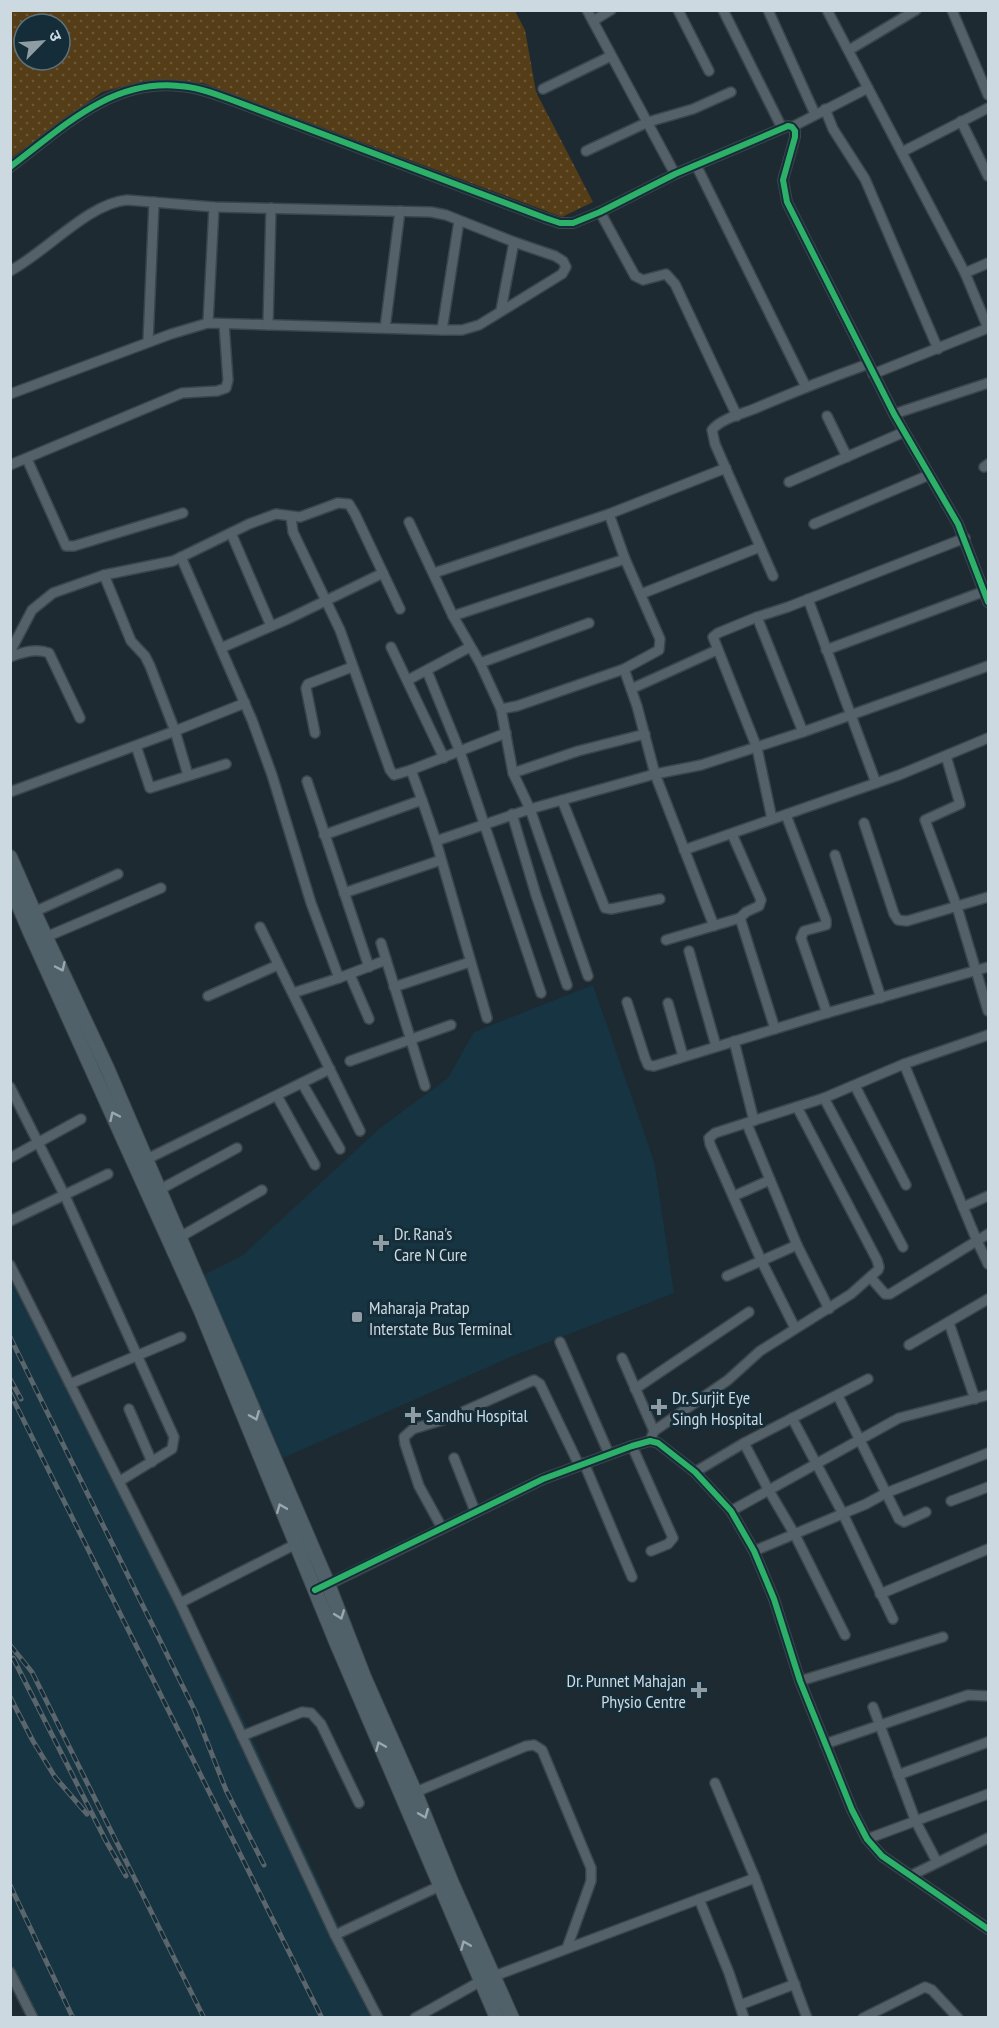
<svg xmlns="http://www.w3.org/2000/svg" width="999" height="2028" font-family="'PT Sans Narrow','Noto Sans Devanagari',sans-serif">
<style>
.built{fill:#163442}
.grass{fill:url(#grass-dots);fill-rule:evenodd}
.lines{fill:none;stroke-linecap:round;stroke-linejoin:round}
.minor-casing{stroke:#3b454b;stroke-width:12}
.primary-casing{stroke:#3b454b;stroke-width:16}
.minor{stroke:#546168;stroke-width:9}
.primary{stroke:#50616a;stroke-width:14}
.rail-casing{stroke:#5a666c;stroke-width:5}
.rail{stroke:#152d39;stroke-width:3;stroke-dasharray:9;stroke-linecap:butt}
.cycleway-casing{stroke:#152d39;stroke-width:10}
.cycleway{stroke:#2db169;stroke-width:6}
.oneway{stroke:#9aa9b1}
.poi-dot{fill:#8f9ca3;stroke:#152d39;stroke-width:2}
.labels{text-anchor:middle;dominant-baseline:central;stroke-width:6;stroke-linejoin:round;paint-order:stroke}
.poi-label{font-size:18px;fill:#ccd9e1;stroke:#152d39;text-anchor:start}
</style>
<defs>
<pattern id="grass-dots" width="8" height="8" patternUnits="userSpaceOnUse" patternTransform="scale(1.5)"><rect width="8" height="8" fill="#543d17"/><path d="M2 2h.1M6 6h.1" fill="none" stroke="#6b5838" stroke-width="1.8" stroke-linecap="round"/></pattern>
</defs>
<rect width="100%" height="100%" fill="#1d2a31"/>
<!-- built -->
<g class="built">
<path d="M593 985 654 1161 674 1293 513 1356 283 1458 200 1277 242 1256 380 1128 448 1078 474 1032Z"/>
<path d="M10 1272 69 1389 229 1688 381 2017H36L10 1962Z"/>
</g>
<!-- grass -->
<path class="grass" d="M11 11H515L525 30 536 92 593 202 562 217 203 83 144 81 102 92 11 158ZM24 24H60V60H24Z"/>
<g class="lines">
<defs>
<g id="minor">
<path d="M587 10 675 174"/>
<path d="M678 10 709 71"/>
<path d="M723 10 782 128"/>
<path d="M768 10 815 114"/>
<path d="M827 10 965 273 988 328"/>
<path d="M952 10 988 95"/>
<path d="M593 21 611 10"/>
<path d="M849 50 916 10"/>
<path d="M543 89 611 56"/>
<path d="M825 109 833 129 865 179 938 349"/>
<path d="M961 121 988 176"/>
<path d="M792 127 868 88"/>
<path d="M586 151 648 122 693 109 731 92"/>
<path d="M902 152 988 108"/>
<path d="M696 165 806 387"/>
<path d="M10 167C61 129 110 79 179 86 197 87 215 94 232 100L545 218 560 223H573L600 212 675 174 788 126 792 127 795 131V137L783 180 787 202 894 414 958 524 988 602"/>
<path d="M600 212 635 276 643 280 666 274 675 284 737 416"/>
<path d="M10 271C46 252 89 203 127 200L214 207 431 212 446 215 514 242 555 256 563 261 566 267 562 274 479 325 462 330H442L208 323 171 334 10 394"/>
<path d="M965 273 988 263"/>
<path d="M501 310 514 242"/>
<path d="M208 323 214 207"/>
<path d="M268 325 271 208"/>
<path d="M385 328 400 211"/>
<path d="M442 330 459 221"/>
<path d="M148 342 154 202"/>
<path d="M873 374 988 328"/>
<path d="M894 414 988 383"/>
<path d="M827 416 847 457"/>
<path d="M27 459 66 546H74L183 513"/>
<path d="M10 465 182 393 217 391 226 388 228 380 224 324"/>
<path d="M984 467 988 464"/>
<path d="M789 482 904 432"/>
<path d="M291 517 293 532 340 630 390 770 394 775 411 770"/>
<path d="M409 522 453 616 480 663 501 709 513 773 530 809 588 976"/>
<path d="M814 524 929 475"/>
<path d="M231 533 271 626"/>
<path d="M965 538 788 607 757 617 803 732 988 666"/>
<path d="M181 557 252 720 272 775 311 903 339 978 386 960"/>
<path d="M434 573 609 514 726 468"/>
<path d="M104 575 131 641 145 656 150 666 175 731 188 775"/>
<path d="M773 576 715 444 712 430C721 419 741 414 754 409 791 393 829 378 868 364"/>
<path d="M641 594 760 547"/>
<path d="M808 599 876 783"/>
<path d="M453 616 625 559"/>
<path d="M757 617 718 633 713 637 757 748 772 819"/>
<path d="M391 647 444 758"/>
<path d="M221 648 288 619 383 573"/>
<path d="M826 650 985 591"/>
<path d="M10 652 32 610 53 593 104 575 173 561 249 524 276 514 300 517 338 503 349 504 355 514 400 609"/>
<path d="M10 657C23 652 37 648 49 653L80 718"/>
<path d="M480 663 589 623"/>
<path d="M624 669 637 706 655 774 714 926"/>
<path d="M427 671 460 752 541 993"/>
<path d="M408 680 470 647"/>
<path d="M631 689 717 650"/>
<path d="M501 709 517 706 624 669 659 650 660 639 625 559 609 514"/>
<path d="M315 733 306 688 308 684 352 667"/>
<path d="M136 746 150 788 226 764"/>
<path d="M946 756 960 804 925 820 957 907 988 1011"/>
<path d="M513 773 578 751 645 734"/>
<path d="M307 781 369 967"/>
<path d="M10 792 175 731 245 703"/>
<path d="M422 800 411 770 506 733"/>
<path d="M562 800 605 908 611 909 660 899"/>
<path d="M512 814 536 895 567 985"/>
<path d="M786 815 826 920V925L804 931 801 938 827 1013"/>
<path d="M864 823 894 914 898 920 907 921 988 897"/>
<path d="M732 834 761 900 759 906 746 912 740 918 775 1029"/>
<path d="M324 835 422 800 436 841 487 1018"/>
<path d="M436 841 530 809 655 774 701 765 803 732"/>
<path d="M684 850 899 775 988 738"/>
<path d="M835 855 881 998"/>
<path d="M344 893 441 860"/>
<path d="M34 912 118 874"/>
<path d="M260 927 360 1131"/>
<path d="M46 937 161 888"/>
<path d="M666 940 740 918"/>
<path d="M381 943 425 1086"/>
<path d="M689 951 716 1046"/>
<path d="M350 975 369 1019"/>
<path d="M394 987 470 962"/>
<path d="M293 993 339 978"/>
<path d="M208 996 278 965"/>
<path d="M627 1002 645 1058 648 1065 654 1066 827 1013 988 967"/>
<path d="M668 1003 683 1056"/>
<path d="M734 1041 754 1121"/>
<path d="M350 1061 451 1025"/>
<path d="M904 1064 977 1241 988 1264"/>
<path d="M302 1083 340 1149"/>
<path d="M855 1086 906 1185"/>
<path d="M10 1087 65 1196 174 1437 172 1449 120 1481"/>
<path d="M277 1096 315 1165"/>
<path d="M824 1098 903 1247"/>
<path d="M747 1124 797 1245 829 1309"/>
<path d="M10 1158 81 1119"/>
<path d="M145 1160 330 1069"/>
<path d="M159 1190 237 1148"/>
<path d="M734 1196 770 1180"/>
<path d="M963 1207 988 1196"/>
<path d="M10 1221 108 1174"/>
<path d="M180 1237 262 1190"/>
<path d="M10 1265 180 1603 335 1935 378 2018"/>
<path d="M727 1276 797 1245"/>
<path d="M871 1278 885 1294H890L988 1234"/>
<path d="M949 1323 975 1399"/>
<path d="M795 1328 761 1260 710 1144 709 1138 715 1133 824 1098 904 1064 988 1035"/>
<path d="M560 1342 609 1454"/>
<path d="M909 1345 988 1299"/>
<path d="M622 1358 654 1431"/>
<path d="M70 1384 181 1337"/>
<path d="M635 1389 749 1312"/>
<path d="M838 1396 899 1519 904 1522 926 1512"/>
<path d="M129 1409 152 1462"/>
<path d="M792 1418 843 1514 893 1619"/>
<path d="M650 1441 654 1431 728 1380 760 1351 851 1294 878 1270 879 1267 877 1260 797 1107"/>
<path d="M744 1443 768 1489 795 1535 845 1635"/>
<path d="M632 1446 673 1538 668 1544 651 1551"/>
<path d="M454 1458 475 1511"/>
<path d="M584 1463 632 1577"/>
<path d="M695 1472 744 1443 868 1379"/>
<path d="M951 1501 988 1487"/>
<path d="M731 1511 899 1418 988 1395"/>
<path d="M442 1528 419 1486 405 1444 404 1437 413 1429 449 1418 534 1380 540 1384 579 1465"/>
<path d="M754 1551 866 1504 886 1493 988 1453"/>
<path d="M325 1586 543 1479 632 1446 650 1441 658 1443 695 1472 731 1511 754 1551 774 1599 800 1681 852 1810 867 1839 882 1856 988 1929"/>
<path d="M880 1594 988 1549"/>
<path d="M180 1603 296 1544"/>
<path d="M800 1681 943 1637"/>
<path d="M873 1707 916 1822 937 1862"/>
<path d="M242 1736 302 1712 311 1713 321 1724 359 1803"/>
<path d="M825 1744 968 1695 988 1696"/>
<path d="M898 1775 988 1742"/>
<path d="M715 1783 755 1878 807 2018"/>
<path d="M411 1794 526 1746 534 1745 542 1750 591 1868V1881L567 1948"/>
<path d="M867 1839 988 1794"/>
<path d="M912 1875 988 1838"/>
<path d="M699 1899 729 1973 744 2018"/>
<path d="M335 1935 444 1884"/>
<path d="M10 1972 33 2018"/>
<path d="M740 2005 795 1984"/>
<path d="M415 2018 481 1981 755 1878"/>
<path d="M863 2018 925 1987 932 1990 958 2018"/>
</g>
<g id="primary">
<path d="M10 857 34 912 107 1068 328 1584 364 1677 415 1792 451 1881 512 2018"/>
<path d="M10 885 30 932 201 1311 337 1644 497 2018"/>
</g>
</defs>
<!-- minor casing -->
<use href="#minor" class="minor-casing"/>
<!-- primary casing -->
<use href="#primary" class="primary-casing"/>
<!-- minor -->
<use href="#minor" class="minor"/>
<!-- primary -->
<use href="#primary" class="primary"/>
<defs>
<g id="rail">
<path d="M10 1337 195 1711 226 1790 264 1865"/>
<path d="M10 1379 21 1399"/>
<path d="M10 1393 322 2018"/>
<path d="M10 1645 32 1672 204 2018"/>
<path d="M13 1658 106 1841 126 1876"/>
<path d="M10 1697 33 1741 55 1777 87 1814"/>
<path d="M10 1885 73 2018"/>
</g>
</defs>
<!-- rail casing -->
<use href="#rail" class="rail-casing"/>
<!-- rail -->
<use href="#rail" class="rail"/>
<defs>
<g id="cycleway">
<path d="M10 167C61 129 110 79 179 86 197 87 215 94 232 100L545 218 560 223H573L600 212 675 174 788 126 792 127 795 131V137L783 180 787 202 894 414 958 524 988 602"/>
<path d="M315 1590 543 1479 632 1446 650 1441 658 1443 695 1472 731 1511 754 1551 774 1599 800 1681 852 1810 867 1839 882 1856 988 1929"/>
</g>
</defs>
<!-- cycleway casing -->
<use href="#cycleway" class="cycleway-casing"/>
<!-- cycleway -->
<use href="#cycleway" class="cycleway"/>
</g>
<!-- one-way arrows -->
<defs><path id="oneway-chevron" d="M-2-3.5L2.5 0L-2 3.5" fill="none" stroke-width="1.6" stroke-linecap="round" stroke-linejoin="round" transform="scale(1.5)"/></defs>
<g class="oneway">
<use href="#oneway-chevron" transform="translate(61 967) rotate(65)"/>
<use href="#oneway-chevron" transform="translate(114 1116) rotate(-115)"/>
<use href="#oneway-chevron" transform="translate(255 1416) rotate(68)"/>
<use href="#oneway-chevron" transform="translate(281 1508) rotate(-112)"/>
<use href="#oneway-chevron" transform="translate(340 1615) rotate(69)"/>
<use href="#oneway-chevron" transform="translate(380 1746) rotate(-113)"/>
<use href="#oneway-chevron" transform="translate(424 1814) rotate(68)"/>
<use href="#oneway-chevron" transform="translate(465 1945) rotate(-113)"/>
</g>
<!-- markers -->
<g class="poi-dot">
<path d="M378 1234h6v6h6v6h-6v6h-6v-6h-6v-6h6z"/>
<rect x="351" y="1311" width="12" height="12" rx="3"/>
<path d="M656 1398h6v6h6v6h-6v6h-6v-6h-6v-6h6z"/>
<path d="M410 1406h6v6h6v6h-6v6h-6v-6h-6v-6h6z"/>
<path d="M696 1681h6v6h6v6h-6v6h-6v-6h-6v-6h6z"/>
</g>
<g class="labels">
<!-- poi labels -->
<g class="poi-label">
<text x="394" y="1233">Dr. Rana's<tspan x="394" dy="21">Care N Cure</tspan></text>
<text x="369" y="1307">Maharaja Pratap<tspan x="369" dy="21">Interstate Bus Terminal</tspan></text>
<text x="672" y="1397">Dr. Surjit Eye<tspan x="672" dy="21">Singh Hospital</tspan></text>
<text x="426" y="1415">Sandhu Hospital</text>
<text x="686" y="1680" text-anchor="end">Dr. Punnet Mahajan<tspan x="686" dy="21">Physio Centre</tspan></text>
</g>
</g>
<!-- border -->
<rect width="999" height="2028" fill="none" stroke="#ccd9e1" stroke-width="24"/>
<!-- north arrow -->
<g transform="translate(42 42) rotate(65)"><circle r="28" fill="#152d39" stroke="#5e727c" stroke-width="1.5"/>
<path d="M0-4.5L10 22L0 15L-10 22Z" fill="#8f9ca3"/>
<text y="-9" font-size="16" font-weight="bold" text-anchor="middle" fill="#ccd9e1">उ</text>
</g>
</svg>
